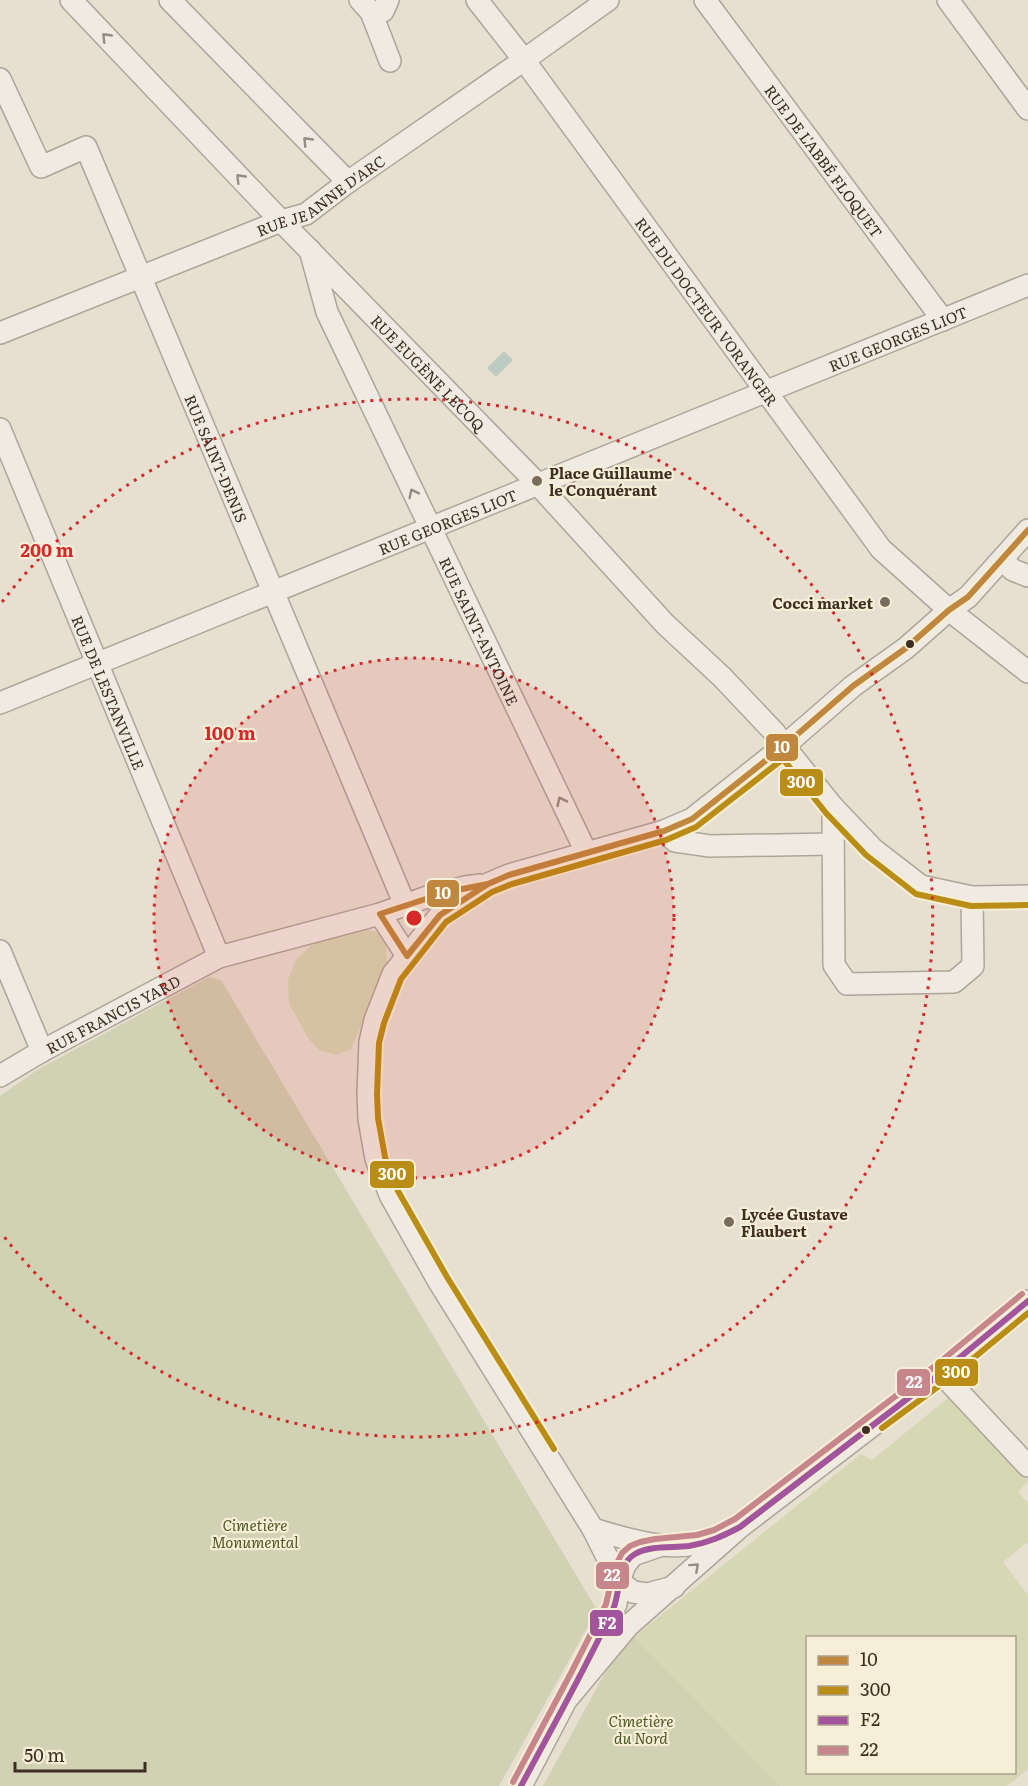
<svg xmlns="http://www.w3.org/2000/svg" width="1028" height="1786" font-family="Literata,serif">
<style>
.green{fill:#d6d7b3;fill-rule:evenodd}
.cemetery{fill:#d1d1b3}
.water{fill:#bcccc2}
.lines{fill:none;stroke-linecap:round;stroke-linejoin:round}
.minor-casing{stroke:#ada599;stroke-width:24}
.minor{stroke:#efebe3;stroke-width:21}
.bus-1-casing{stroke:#f7eed8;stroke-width:10}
.bus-2-casing{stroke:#f7eed8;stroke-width:10}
.bus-3-casing{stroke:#f7eed8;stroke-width:10}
.bus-4-casing{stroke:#f7eed8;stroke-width:10}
.bus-1{stroke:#c0883e;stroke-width:6}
.bus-2{stroke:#ba8e16;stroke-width:6}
.bus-3{stroke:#a2559d;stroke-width:6}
.bus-4{stroke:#c6868b;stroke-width:6}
.oneway{stroke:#968c82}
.ring{fill:none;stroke:#d62828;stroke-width:3;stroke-dasharray:3 6}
.poi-dot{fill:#786c5e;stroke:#f7eed8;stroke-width:2}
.bus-dot{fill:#3d2e20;stroke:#f7eed8;stroke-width:2}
.labels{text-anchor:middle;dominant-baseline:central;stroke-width:4.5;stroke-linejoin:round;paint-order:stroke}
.street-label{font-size:15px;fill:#3d2e20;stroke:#f7eed8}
.poi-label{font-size:15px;font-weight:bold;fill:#3d2e20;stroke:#f7eed8;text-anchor:start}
.park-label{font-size:15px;font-style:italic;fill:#4d5a26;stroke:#f7eed8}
.centre{fill:#d62828;stroke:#f7eed8;stroke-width:3}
.ring-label{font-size:18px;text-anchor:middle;font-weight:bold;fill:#d62828;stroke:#f7eed8;stroke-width:4.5;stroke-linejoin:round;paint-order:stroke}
.line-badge{stroke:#f7eed8;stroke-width:2}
.badge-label{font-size:16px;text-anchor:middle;font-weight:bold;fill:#fff}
</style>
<rect width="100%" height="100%" fill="#e7e0d1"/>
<!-- green -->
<g class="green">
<path d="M361 928 380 933 386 944 387 964 351 1049 336 1055 319 1050 308 1038 289 1003 288 980 296 960 315 941Z"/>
<path d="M948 1398 1028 1481 1018 1492 1028 1503V1542L1003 1562 1028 1595V1769L1007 1786H781L634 1637 861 1454 872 1460ZM808 1638H1014V1772H808Z"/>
</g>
<!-- cemetery -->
<g class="cemetery">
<path d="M209 977 221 980 597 1610 499 1786H0V1096L37 1070Z"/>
<path d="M634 1637 781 1786H543L612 1660Z"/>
</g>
<!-- water -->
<path class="water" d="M504 351 513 360 496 377 487 368Z"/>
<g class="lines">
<defs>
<g id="minor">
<path id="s1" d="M71 0 281 221 532 478 665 624 722 677 775 733 784 746 833 807 873 849 921 886 972 897 1028 896"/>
<path d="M170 0 348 182"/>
<path d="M360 0 371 12 383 11 388 0"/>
<path id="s2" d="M477 0 524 60 881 549 949 610 1028 672"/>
<path id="s3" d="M705 0 943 320"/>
<path d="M948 0 1028 109"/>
<path d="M371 12 390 61"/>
<path id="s4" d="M0 79 41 167 86 147 405 905"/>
<path id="s5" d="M310 250 327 312 587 854"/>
<path id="s6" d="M0 333 281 221 306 214 348 182 524 60 608 0"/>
<path id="s7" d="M0 429 219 957"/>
<path d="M1002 560 1013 570 1028 576"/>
<path id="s8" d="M0 703 1028 285"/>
<path d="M833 807 834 965 847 984 954 982 973 966 972 897"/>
<path d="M664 831 675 841 710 846 833 844"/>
<path d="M380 914 407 956"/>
<path d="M0 951 42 1051"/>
<path id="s9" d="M0 1076 42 1051 219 957 380 914 427 897 465 887 481 885"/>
<path d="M941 1373 1028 1466"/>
<path d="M593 1529C638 1543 682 1556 726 1534"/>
<path d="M674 1587 647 1594 633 1592 619 1581 593 1529 439 1282 390 1195 376 1159 369 1119 368 1094 370 1042 375 1020 393 974 440 915 488 884 509 875 664 831 692 819 784 746 853 686 906 648 949 610 968 597 1028 530"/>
<path d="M588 1660 616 1604 619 1581 625 1565 633 1555 659 1546"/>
<path d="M567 1699 628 1626 740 1527 941 1373 1028 1301"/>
<path d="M521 1786 573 1687"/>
</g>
</defs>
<!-- minor casing -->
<use href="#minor" class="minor-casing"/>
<!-- minor -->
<use href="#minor" class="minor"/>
<defs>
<g id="bus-1">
<path d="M488 884 440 915 407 956 380 914 447 892Z"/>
<path d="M488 884 509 875 664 831 692 819 784 746 853 686 906 648 949 610 968 597 1028 530"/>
</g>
<g id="bus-2">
<path d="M882 1428 947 1380 1028 1313"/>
<path d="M554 1449 447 1277 398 1191 385 1157 378 1118 377 1094 379 1043 384 1023 401 979 446 922 492 892 512 884 666 840 696 827 783 759 826 813 866 855 916 894 971 906 1028 905"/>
</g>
<path id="bus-3" d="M521 1786C552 1728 584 1671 612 1612 621 1594 616 1565 635 1554 651 1545 671 1548 689 1546 708 1543 723 1536 740 1527L941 1373 1028 1301"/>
<path id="bus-4" d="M513 1782 572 1671 606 1604 614 1569 622 1553 630 1546 640 1542 655 1539 697 1535 714 1530 735 1519 935 1366 1022 1294"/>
</defs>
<!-- bus-1 casing -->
<use href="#bus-1" class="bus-1-casing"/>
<!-- bus-2 casing -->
<use href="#bus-2" class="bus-2-casing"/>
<!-- bus-3 casing -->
<use href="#bus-3" class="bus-3-casing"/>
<!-- bus-4 casing -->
<use href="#bus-4" class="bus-4-casing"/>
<!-- bus-1 -->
<use href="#bus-1" class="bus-1"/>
<!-- bus-2 -->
<use href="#bus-2" class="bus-2"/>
<!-- bus-3 -->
<use href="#bus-3" class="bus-3"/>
<!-- bus-4 -->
<use href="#bus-4" class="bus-4"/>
</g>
<!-- one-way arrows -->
<defs><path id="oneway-chevron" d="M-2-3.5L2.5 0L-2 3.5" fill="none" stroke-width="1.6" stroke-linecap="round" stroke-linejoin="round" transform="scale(1.5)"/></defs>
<g class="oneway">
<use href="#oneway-chevron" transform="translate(106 37) rotate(-134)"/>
<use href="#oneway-chevron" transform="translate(307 141) rotate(-134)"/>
<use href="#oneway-chevron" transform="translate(240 178) rotate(-134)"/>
<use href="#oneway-chevron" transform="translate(413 493) rotate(-116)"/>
<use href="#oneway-chevron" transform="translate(561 801) rotate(-116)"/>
<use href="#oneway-chevron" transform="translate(695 1567) rotate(-42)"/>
</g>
<!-- distance rings -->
<circle cx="414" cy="918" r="260" fill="#d62828" fill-opacity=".12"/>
<g class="ring">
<circle cx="414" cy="918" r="260"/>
<path d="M2 602A519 519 0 1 1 2 1234"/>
</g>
<!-- markers -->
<g class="poi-dot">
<circle cx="537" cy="481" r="6"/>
<circle cx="885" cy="602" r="6"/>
<circle cx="729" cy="1222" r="6"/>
</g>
<g class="bus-dot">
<circle cx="910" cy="644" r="5"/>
<circle cx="866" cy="1430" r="5"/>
</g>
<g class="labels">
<!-- street labels -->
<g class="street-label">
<text stroke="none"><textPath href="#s3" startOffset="200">RUE DE L'ABBÉ FLOQUET</textPath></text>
<text stroke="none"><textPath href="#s6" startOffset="350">RUE JEANNE D'ARC</textPath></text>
<text stroke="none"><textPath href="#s2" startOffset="387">RUE DU DOCTEUR VORANGER</textPath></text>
<text stroke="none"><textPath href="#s8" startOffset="969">RUE GEORGES LIOT</textPath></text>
<text stroke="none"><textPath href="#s1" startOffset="516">RUE EUGÈNE LECOQ</textPath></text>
<text stroke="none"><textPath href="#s4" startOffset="484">RUE SAINT-DENIS</textPath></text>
<text stroke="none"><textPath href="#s8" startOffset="483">RUE GEORGES LIOT</textPath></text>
<text stroke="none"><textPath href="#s5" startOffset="418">RUE SAINT-ANTOINE</textPath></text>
<text stroke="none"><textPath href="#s7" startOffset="285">RUE DE LESTANVILLE</textPath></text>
<text stroke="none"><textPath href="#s9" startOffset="129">RUE FRANCIS YARD</textPath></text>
</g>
<!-- poi labels -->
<g class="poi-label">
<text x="549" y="472">Place Guillaume<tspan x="549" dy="17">le Conquérant</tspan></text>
<text x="873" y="602" text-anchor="end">Cocci market</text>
<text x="741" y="1213">Lycée Gustave<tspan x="741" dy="17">Flaubert</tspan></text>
</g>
<!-- park labels -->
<g class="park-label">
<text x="255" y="1524">Cimetière<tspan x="255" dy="17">Monumental</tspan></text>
<text x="641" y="1720">Cimetière<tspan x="641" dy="17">du Nord</tspan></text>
</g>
</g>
<circle cx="414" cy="918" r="9" class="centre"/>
<g class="ring-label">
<text x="47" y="557">200 m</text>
<text x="230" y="740">100 m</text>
</g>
<g class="line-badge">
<rect x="765" y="733" width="34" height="29" rx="6" fill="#c0883e"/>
<rect x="779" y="768" width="45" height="29" rx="6" fill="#ba8e16"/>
<rect x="426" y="879" width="34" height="29" rx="6" fill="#c0883e"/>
<rect x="369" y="1160" width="46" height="29" rx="6" fill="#ba8e16"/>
<rect x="934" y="1358" width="45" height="29" rx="6" fill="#ba8e16"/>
<rect x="896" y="1368" width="35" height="29" rx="6" fill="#c6868b"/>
<rect x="595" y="1561" width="35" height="29" rx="6" fill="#c6868b"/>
<rect x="589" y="1609" width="35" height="28" rx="6" fill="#a2559d"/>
</g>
<g class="badge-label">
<text x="782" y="753">10</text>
<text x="801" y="788">300</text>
<text x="443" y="899">10</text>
<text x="392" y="1180">300</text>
<text x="956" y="1378">300</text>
<text x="914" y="1388">22</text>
<text x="612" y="1581">22</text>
<text x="607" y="1629">F2</text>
</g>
<!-- legend -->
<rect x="806" y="1636" width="210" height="138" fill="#f7eed8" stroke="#ada18e" stroke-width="1.5"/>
<rect x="818" y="1656" width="30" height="9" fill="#c0883e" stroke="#ada18e" stroke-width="1.5"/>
<text x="860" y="1666" font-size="18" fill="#3d2e20">10</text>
<rect x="818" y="1686" width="30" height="9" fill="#ba8e16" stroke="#ada18e" stroke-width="1.5"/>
<text x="860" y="1696" font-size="18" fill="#3d2e20">300</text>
<rect x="818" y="1716" width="30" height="9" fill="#a2559d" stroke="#ada18e" stroke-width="1.5"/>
<text x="860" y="1726" font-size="18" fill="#3d2e20">F2</text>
<rect x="818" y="1746" width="30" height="9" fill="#c6868b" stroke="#ada18e" stroke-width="1.5"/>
<text x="860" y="1756" font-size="18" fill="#3d2e20">22</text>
<!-- scale -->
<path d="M15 1762v9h130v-9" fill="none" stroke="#3d2e20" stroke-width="3"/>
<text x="24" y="1762" font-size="18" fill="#3d2e20" stroke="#f7eed8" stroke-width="4.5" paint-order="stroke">50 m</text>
</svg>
